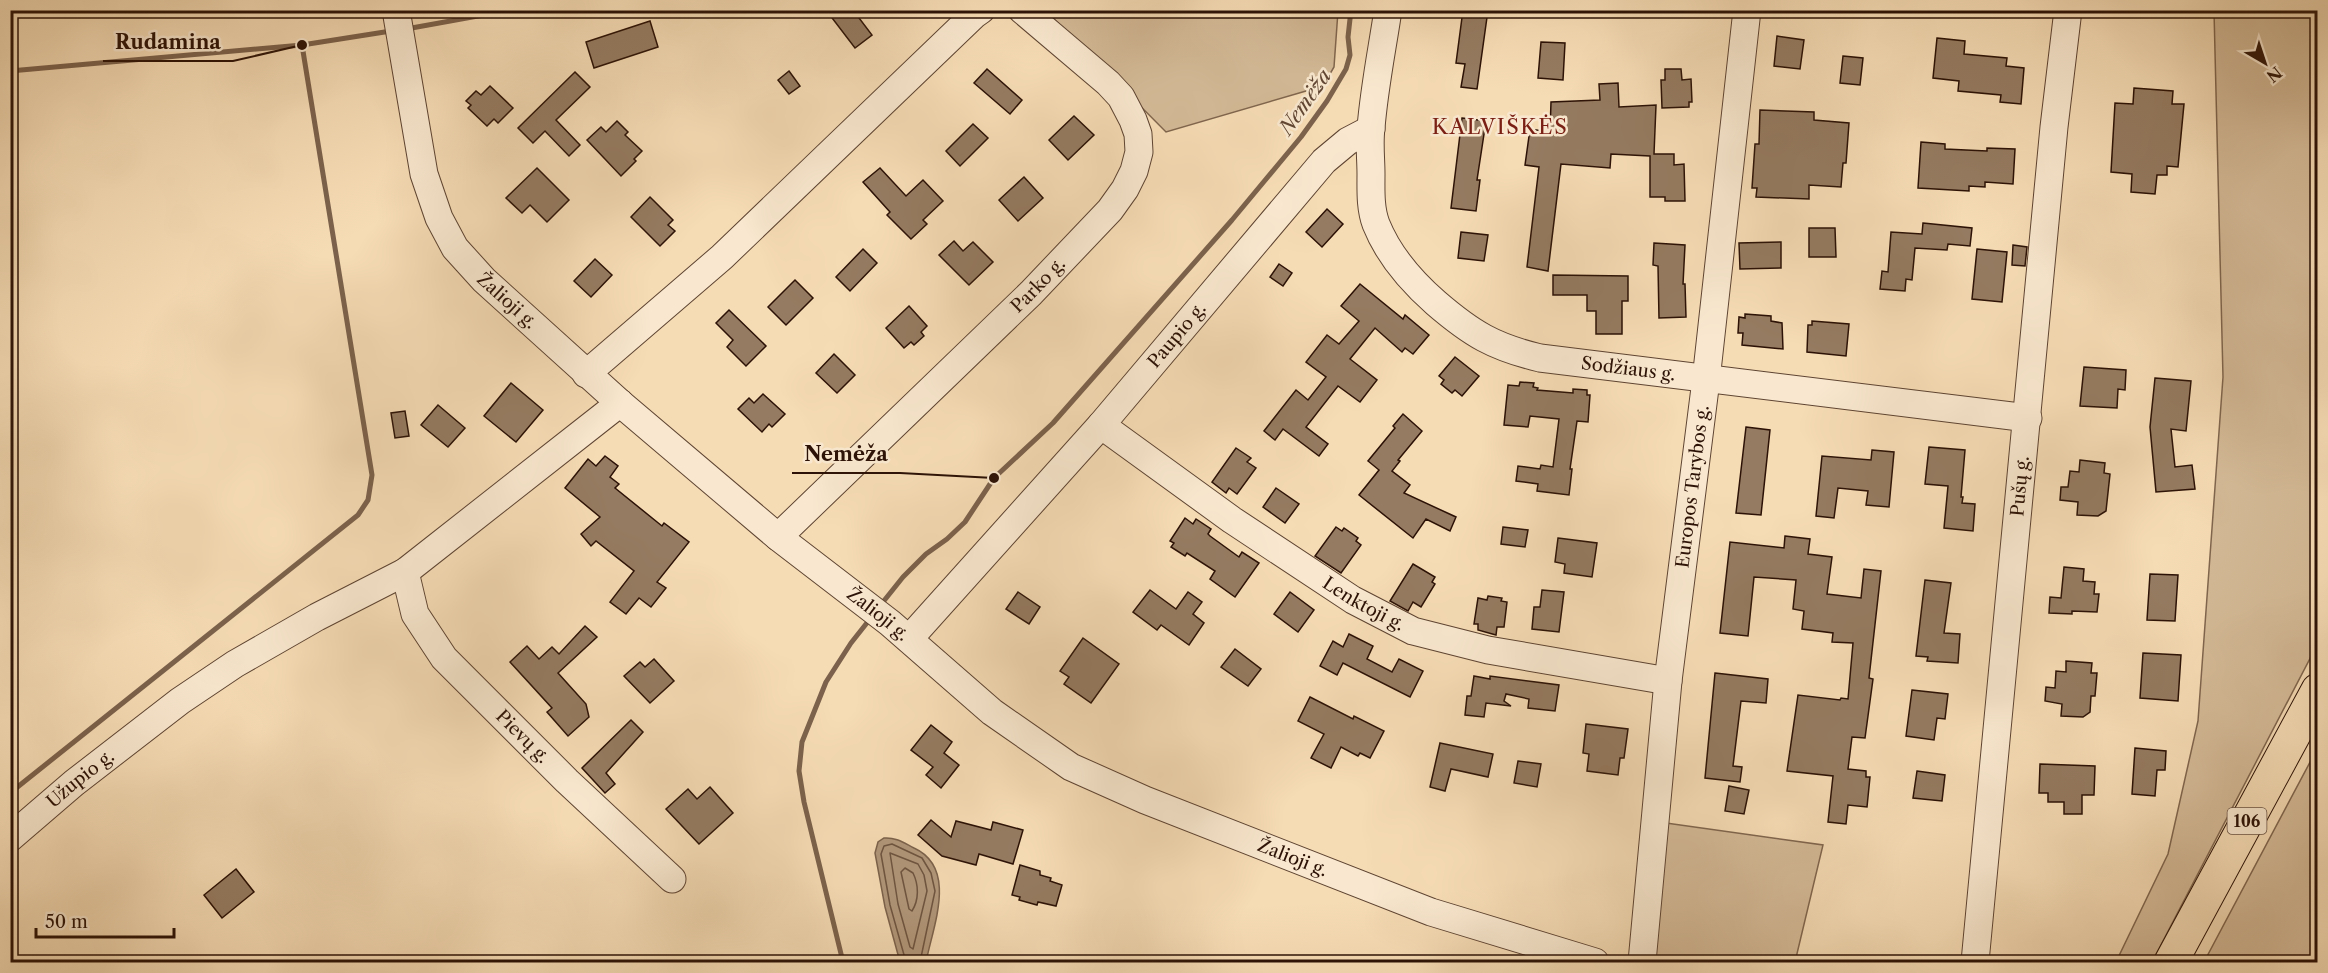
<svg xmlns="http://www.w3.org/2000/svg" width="2328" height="973" font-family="'Libre Caslon Text',serif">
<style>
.green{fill:#d4ba97;stroke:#80664e;stroke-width:1.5}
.water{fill:#b1977a;stroke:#7c624c;stroke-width:1.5}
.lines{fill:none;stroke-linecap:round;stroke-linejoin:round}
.shore{stroke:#6e5440;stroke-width:1.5}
.stream{stroke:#7c624c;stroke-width:5}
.building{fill:#957b61;stroke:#2c1206;stroke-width:1.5}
.minor-casing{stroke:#5e4432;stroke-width:29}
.major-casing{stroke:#2c1206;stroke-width:35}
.minor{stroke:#f9e8cf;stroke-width:27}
.major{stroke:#f6dcb5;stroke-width:33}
.labels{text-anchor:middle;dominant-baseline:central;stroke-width:5;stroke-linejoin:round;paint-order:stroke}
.shield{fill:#f9e8cf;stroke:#6a5242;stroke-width:1.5}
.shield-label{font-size:16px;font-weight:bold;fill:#2c1206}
.street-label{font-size:18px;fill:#2c1206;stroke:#f9e8cf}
.water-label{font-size:20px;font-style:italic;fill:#614734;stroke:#f9e8cf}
.quarter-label{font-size:21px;letter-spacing:1.5px;fill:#7a1f14;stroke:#f9e8cf}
.leader{fill:none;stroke:#2c1206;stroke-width:2}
.callout-dot{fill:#2c1206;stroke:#f9e8cf;stroke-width:2}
.callout-label{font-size:20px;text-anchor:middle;font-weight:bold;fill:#2c1206;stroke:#f9e8cf;stroke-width:5;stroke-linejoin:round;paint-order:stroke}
</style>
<rect width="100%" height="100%" fill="#f6dcb5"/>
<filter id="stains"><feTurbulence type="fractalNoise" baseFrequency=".00333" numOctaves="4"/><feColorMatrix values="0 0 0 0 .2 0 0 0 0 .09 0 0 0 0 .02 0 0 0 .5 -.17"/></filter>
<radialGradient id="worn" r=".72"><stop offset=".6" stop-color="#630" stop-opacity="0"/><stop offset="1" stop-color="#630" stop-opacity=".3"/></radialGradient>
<!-- green -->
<g class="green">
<path d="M1046 11H1338L1334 67 1323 86 1166 132Z"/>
<path d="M2214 11H2317V645L2152 962H2116L2168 854 2198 721 2223 377Z"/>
<path d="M2317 749V962H2204Z"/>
<path d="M1666 823 1823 845 1795 962H1647Z"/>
</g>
<!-- water -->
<path class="water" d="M884 838C896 837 904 843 914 848 958 868 933 926 926 962H900L885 907 875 853 878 842Z"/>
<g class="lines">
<!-- shore -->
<g class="shore">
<path d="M890 853 918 864 924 875 927 891 913 949 910 947 898 904Z"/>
<path d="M905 868 913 873C919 885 919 900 912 911L909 909 901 872Z"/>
<path d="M906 962 890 905 881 854 884 846 892 844 922 858 931 873 935 891 920 962"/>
</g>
<!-- stream -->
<g class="stream">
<path d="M406 29 511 10"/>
<path d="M10 71 302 45 391 31"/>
<path d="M879 607 903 577 926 554 947 539 965 522 994 478 1053 423 1232 220 1301 137 1327 101 1346 69 1350 55 1348 37 1351 10"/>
<path d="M10 793 358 515 368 500 372 475 302 45"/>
<path d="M843 962 804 802 799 771 802 742 826 682 851 643 870 619"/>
</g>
</g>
<!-- building -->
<g class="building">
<path d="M826 10H853L872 35 855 48Z"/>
<path d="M1463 10H1488L1477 89 1461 87 1465 64 1456 63Z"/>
<path d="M650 21 658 47 594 68 586 42Z"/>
<path d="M1777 36 1804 40 1800 69 1774 66Z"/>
<path d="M1937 38 1965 41 1964 54 2007 58 2006 66 2024 68 2021 104 2000 102 2001 95 1958 91 1959 81 1933 78Z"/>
<path d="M1541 42 1565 43 1563 80 1538 78Z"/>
<path d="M1843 56 1863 58 1860 85 1840 83Z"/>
<path d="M987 69 1022 100 1010 114 974 83Z"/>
<path d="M1665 69H1681L1682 80 1691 79 1692 102H1689V107L1662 108 1661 80H1665Z"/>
<path d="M789 71 800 86 789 94 778 80Z"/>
<path d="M575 72 590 87 556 120 580 145 569 156 545 131 533 143 518 128Z"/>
<path d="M1618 83 1619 107 1656 105 1654 154H1674V165L1684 164 1685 201H1665V197H1650V156L1611 154 1610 168 1561 164 1548 271 1527 267 1539 167 1525 165 1530 129 1550 132 1551 102 1600 100 1599 84Z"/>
<path d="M490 86 513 108 498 123 494 119 487 126 468 108 471 105 466 101 476 91 481 95Z"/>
<path d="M2134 88 2173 91 2172 104H2184L2178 167 2167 166V175H2157L2155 194 2131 192 2132 174 2111 172 2115 103 2133 104Z"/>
<path d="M1760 110 1814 112V120L1849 123 1846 163H1843L1841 187 1809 185V199L1756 197 1757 188H1752L1755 144H1759Z"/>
<path d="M1074 116 1094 135 1068 160 1049 140Z"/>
<path d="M1462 118 1486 121 1477 180H1480L1476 211 1451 208Z"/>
<path d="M617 121 628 132 625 135 642 151 634 159 636 161 621 176 587 140 601 127 606 132Z"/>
<path d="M973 124 988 138 960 166 946 151Z"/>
<path d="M1921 142 1945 144V149L1987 151V148L2015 149 2013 184 1985 182V187L1969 186V191L1918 188Z"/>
<path d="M537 168 569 200 547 222 530 205 522 213 506 198Z"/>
<path d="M880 168 906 196 923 180 943 201 923 220 927 224 911 239 887 215 890 212 863 182Z"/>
<path d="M1024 177 1043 198 1018 221 999 200Z"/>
<path d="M650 197 673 220 668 225 675 231 660 246 631 217Z"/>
<path d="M1327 209 1343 224 1322 247 1306 232Z"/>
<path d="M1923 223 1972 228 1970 246 1948 244 1947 250 1915 248 1912 280 1906 279 1905 291 1880 289 1882 271 1888 272 1891 232 1922 234Z"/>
<path d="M1809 228H1835L1836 257H1809Z"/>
<path d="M1461 232 1488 235 1484 261 1458 258Z"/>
<path d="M954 241 963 251 973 242 993 262 969 285 939 255Z"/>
<path d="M1781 242V268L1740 269 1739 243Z"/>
<path d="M1654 243 1685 245 1683 284H1685L1686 317 1659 318 1658 266 1653 265Z"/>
<path d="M2013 245 2027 247 2025 266 2012 265Z"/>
<path d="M863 249 877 263 850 291 836 277Z"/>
<path d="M1977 249 2007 252 2002 302 1972 299Z"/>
<path d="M595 259 612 275 591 297 574 281Z"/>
<path d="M1279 264 1292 273 1283 286 1270 277Z"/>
<path d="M1553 275 1628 276V301H1622V334H1596V311H1587V295H1553Z"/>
<path d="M795 280 813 298 786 325 768 307Z"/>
<path d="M1360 284 1403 319 1405 315 1429 335 1413 354 1405 348 1402 352 1375 328 1350 359 1377 380 1360 402 1338 386 1306 427 1328 444 1319 456 1283 429 1275 440 1264 431 1296 390 1308 400 1326 377 1306 362 1327 335 1339 344 1359 321 1341 306Z"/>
<path d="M909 306 927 326 921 332 924 336 914 345 911 342 904 348 886 328Z"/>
<path d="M729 310 766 346 746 366 727 347 733 340 716 323Z"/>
<path d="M1745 314 1771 316V321L1782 323 1783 349 1742 345 1743 333H1738L1739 317 1745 318Z"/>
<path d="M1812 321 1849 324 1846 356 1807 352 1808 325H1812Z"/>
<path d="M834 354 855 375 837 393 816 373Z"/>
<path d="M1455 357 1479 376 1462 396 1455 390 1452 393 1441 384 1444 380 1439 376Z"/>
<path d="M2084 367 2126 370 2125 390 2118 389 2117 408 2080 406Z"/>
<path d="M2155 378 2191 381 2186 431 2171 429 2175 467 2192 465 2195 489 2156 492 2150 427Z"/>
<path d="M1520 382 1534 383 1533 387 1538 388 1537 390 1573 393V389L1587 390V395H1590L1588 422 1577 421 1570 469H1572L1569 495 1537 491 1538 484 1516 481 1518 466 1540 469 1541 465 1553 467 1559 419 1530 416 1528 427 1504 425 1508 385 1519 386Z"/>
<path d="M511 383 543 410 516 442 484 416Z"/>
<path d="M763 394 785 414 772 427 769 424 762 432 738 409 749 398 754 403Z"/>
<path d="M438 405 465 428 448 447 421 425Z"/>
<path d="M405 411 409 436 395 438 391 413Z"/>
<path d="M1403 414 1422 431 1398 460 1400 461 1392 471 1410 485 1404 493 1456 517 1450 531 1426 519 1413 538 1359 495 1379 470 1368 461 1395 428 1393 426Z"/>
<path d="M1746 427 1770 430 1761 515 1736 513Z"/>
<path d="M1929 447 1965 450 1961 497H1963L1962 503 1975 504 1973 531 1944 528 1948 486 1925 484Z"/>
<path d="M1236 448 1251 458 1247 462 1256 468 1237 494 1229 488 1226 493 1212 482Z"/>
<path d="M1872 450 1894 452 1889 507 1866 505 1868 491 1838 488 1834 518 1816 516 1822 456 1871 460Z"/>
<path d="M605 456 618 466 610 477 619 484 615 488 662 526 664 523 689 542 657 582 666 588 651 607 639 598 626 614 610 602 634 571 596 541 591 546 581 534 600 517 565 488 588 459 596 466Z"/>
<path d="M2080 460 2105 463 2104 473 2110 474 2106 511 2098 516 2077 515 2078 502 2060 500 2061 487H2068L2070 471 2079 472Z"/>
<path d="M1276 488 1299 504 1285 523 1263 507Z"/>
<path d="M1185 518 1193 524 1196 519 1211 529 1208 534 1210 536 1239 557 1242 552 1259 563 1235 597 1210 579 1215 571 1187 553 1185 556 1171 547 1174 543 1170 541Z"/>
<path d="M1336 527 1342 531 1344 528 1358 538 1356 541 1361 545 1341 573 1315 556Z"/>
<path d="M1503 527 1528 530 1525 547 1501 544Z"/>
<path d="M1785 536 1810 539 1808 554 1832 557 1827 594 1861 598 1864 569 1881 571 1869 678 1873 679 1865 738 1852 737 1848 769 1866 771V777H1870L1867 807 1848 805 1846 824 1828 822 1833 776 1787 771 1798 695 1840 700 1841 698 1848 699 1853 643 1832 642 1833 633 1802 629 1804 611 1793 609 1796 580 1754 577 1748 636 1720 633 1730 542 1784 548Z"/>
<path d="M1558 538 1597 543 1592 577 1564 573 1565 564 1555 562Z"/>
<path d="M1413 564 1435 577 1432 582 1435 584 1421 607 1413 602 1408 611 1390 601Z"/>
<path d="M2064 567 2084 569 2083 581 2095 582 2094 594H2099L2097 612 2072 611V614L2049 613 2050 597 2061 598Z"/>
<path d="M2150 574 2178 575 2175 621 2147 620Z"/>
<path d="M1925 580 1951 583 1944 633 1960 634 1958 663 1927 661 1928 657 1916 656Z"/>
<path d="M1150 590 1176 609 1188 592 1202 602 1193 614 1204 623 1189 645 1161 625 1157 630 1133 612Z"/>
<path d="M1542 590 1564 592 1559 632 1532 629 1534 607H1540Z"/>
<path d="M1018 592 1040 607 1029 624 1006 609Z"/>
<path d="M1290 592 1314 610 1298 632 1274 614Z"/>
<path d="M1488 596 1502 598 1501 601 1507 602 1504 627H1497L1496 635 1478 630V624H1474L1478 598 1487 600Z"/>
<path d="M585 626 597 637 558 673 586 704 589 717 568 736 547 712 552 708 510 662 527 646 539 659 552 647 559 654Z"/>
<path d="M1349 634 1373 646 1367 659 1392 672 1399 659 1423 671 1410 697 1343 663 1337 675 1320 666 1333 641 1343 647Z"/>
<path d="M1083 638 1119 664 1091 703 1064 684 1069 677 1060 671Z"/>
<path d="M1235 649 1261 669 1248 686 1221 667Z"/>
<path d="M2143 653 2181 655 2178 701 2140 698Z"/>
<path d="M654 659 674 681 650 703 624 676 640 662 645 667Z"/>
<path d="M2066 661 2092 663 2091 673H2097L2095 696H2091L2090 712 2083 717 2061 716 2062 704 2045 701 2046 687 2055 688 2056 671 2066 672Z"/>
<path d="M1715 673 1768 679 1766 703 1741 701 1733 766 1742 767 1740 782 1705 778Z"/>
<path d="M1474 676 1490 679V676L1559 685 1555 711 1528 708 1529 699 1506 694 1504 701 1511 706 1486 703 1484 717 1465 715 1467 696H1471Z"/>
<path d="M1912 690 1948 694 1945 719 1937 718 1934 740 1906 736Z"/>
<path d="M1310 697 1353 719 1354 716 1384 731 1370 758 1360 753 1358 756 1341 747 1331 768 1311 758 1324 734 1298 721Z"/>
<path d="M631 720 643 732 606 773 615 784 605 793 582 768Z"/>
<path d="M1586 724 1628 729 1624 758H1620L1618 775 1587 771 1589 754 1583 753Z"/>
<path d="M931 725 952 742 944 753 959 765 941 788 926 775 933 767 911 750Z"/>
<path d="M1440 743 1493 754 1488 777 1451 769 1445 791 1430 787Z"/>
<path d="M2135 748 2166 751 2165 770H2157L2155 796 2132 794Z"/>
<path d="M1518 761 1541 764 1537 787 1514 783Z"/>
<path d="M2040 764 2095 766 2094 795H2082V814H2064V802H2048V793H2039Z"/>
<path d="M1917 771 1945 775 1942 801 1913 798Z"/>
<path d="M1729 786 1749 790 1744 814 1725 811Z"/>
<path d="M710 787 733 813 699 844 666 809 688 789 697 799Z"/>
<path d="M931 820 951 837 956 821 991 830 993 822 1023 830 1013 864 979 854 976 865 942 856 918 835Z"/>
<path d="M1020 865 1040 871V875L1051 878 1050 881 1062 885 1056 906 1038 902 1037 905 1019 900 1020 897 1012 895Z"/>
<path d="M236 869 254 892 222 918 204 895Z"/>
</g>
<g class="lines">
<defs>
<g id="minor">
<path id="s1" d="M396 10 424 174 439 218 455 248 484 280 620 403 778 537 890 623 992 712 1071 767 1145 800 1431 912 1595 962"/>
<path id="s2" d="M1388 10C1382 50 1374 89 1371 128 1369 143 1371 159 1371 174 1371 190 1370 208 1376 224 1388 254 1412 282 1436 303 1472 334 1494 347 1540 358L2028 418"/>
<path d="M586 374 722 257 974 15 981 10"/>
<path id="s3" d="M1101 425 1232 520 1353 600 1413 631 1488 650 1668 681"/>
<path id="s4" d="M778 537 1031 293 1110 210 1125 189 1134 171 1139 152 1138 134 1133 120 1121 97 1108 83 1022 10"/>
<path id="s5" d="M405 572 415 614 444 658 567 781 672 879"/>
<path id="s6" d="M909 639 1101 425 1324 161 1348 141 1371 129"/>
<path id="s7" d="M10 838 74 783 180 701 235 664 317 617 405 572 620 403"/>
<path id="s8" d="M1642 962 1668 681 1706 380 1747 10"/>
<path id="s9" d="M1975 962 2054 127 2068 10"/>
</g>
<path id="major" d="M2171 962 2318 690"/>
</defs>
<!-- minor casing -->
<use href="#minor" class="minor-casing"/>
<!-- major casing -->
<use href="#major" class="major-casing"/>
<!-- minor -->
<use href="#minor" class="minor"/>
<!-- major -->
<use href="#major" class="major"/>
</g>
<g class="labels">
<!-- shield labels -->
<rect class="shield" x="2227.5" y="808" width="39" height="26" rx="4.5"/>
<g class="shield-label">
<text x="2247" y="821">106</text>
</g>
<!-- street labels -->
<g class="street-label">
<text stroke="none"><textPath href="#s4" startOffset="362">Parko g.</textPath></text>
<text stroke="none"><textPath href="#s1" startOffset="321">Žalioji g.</textPath></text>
<text stroke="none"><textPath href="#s6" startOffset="405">Paupio g.</textPath></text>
<text stroke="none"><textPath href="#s2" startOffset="524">Sodžiaus g.</textPath></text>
<text stroke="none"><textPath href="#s8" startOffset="478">Europos Tarybos g.</textPath></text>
<text stroke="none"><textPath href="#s9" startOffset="478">Pušų g.</textPath></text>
<text stroke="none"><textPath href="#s3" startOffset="318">Lenktoji g.</textPath></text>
<text stroke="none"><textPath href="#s1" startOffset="807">Žalioji g.</textPath></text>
<text stroke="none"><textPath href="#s5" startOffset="207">Pievų g.</textPath></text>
<text stroke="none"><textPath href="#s7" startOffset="92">Užupio g.</textPath></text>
<text stroke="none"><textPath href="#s1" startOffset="1293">Žalioji g.</textPath></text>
</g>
<!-- water labels -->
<g class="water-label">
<text transform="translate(1305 102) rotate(-55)">Nemėža</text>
</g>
<!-- quarter labels -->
<g class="quarter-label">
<text x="1500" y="126">KALVIŠKĖS</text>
</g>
</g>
<!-- callouts -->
<path class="leader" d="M302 45L233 61H103M994 478L900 473H792"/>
<g class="callout-dot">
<circle cx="302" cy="45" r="6"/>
<circle cx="994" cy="478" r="6"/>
</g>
<g class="callout-label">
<text x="168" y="49">Rudamina</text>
<text x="846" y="461">Nemėža</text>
</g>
<!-- margin -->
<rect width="2328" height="973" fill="none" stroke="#f6dcb5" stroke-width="36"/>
<rect x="12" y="12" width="2304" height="949" fill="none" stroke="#2c1206" stroke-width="3"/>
<rect x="18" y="18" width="2292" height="937" fill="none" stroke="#2c1206" stroke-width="1.5"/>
<!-- north arrow -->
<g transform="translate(2265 63) rotate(141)" stroke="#f9e8cf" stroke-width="4.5" paint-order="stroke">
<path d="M0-4.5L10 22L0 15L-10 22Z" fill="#2c1206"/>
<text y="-9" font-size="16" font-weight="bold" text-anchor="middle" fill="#2c1206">N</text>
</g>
<!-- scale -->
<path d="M36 928v9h138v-9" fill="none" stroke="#2c1206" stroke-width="3"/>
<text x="45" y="928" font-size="18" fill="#2c1206" stroke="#f9e8cf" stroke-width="4.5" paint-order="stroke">50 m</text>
<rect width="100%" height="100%" filter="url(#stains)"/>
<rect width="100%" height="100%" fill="url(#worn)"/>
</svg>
